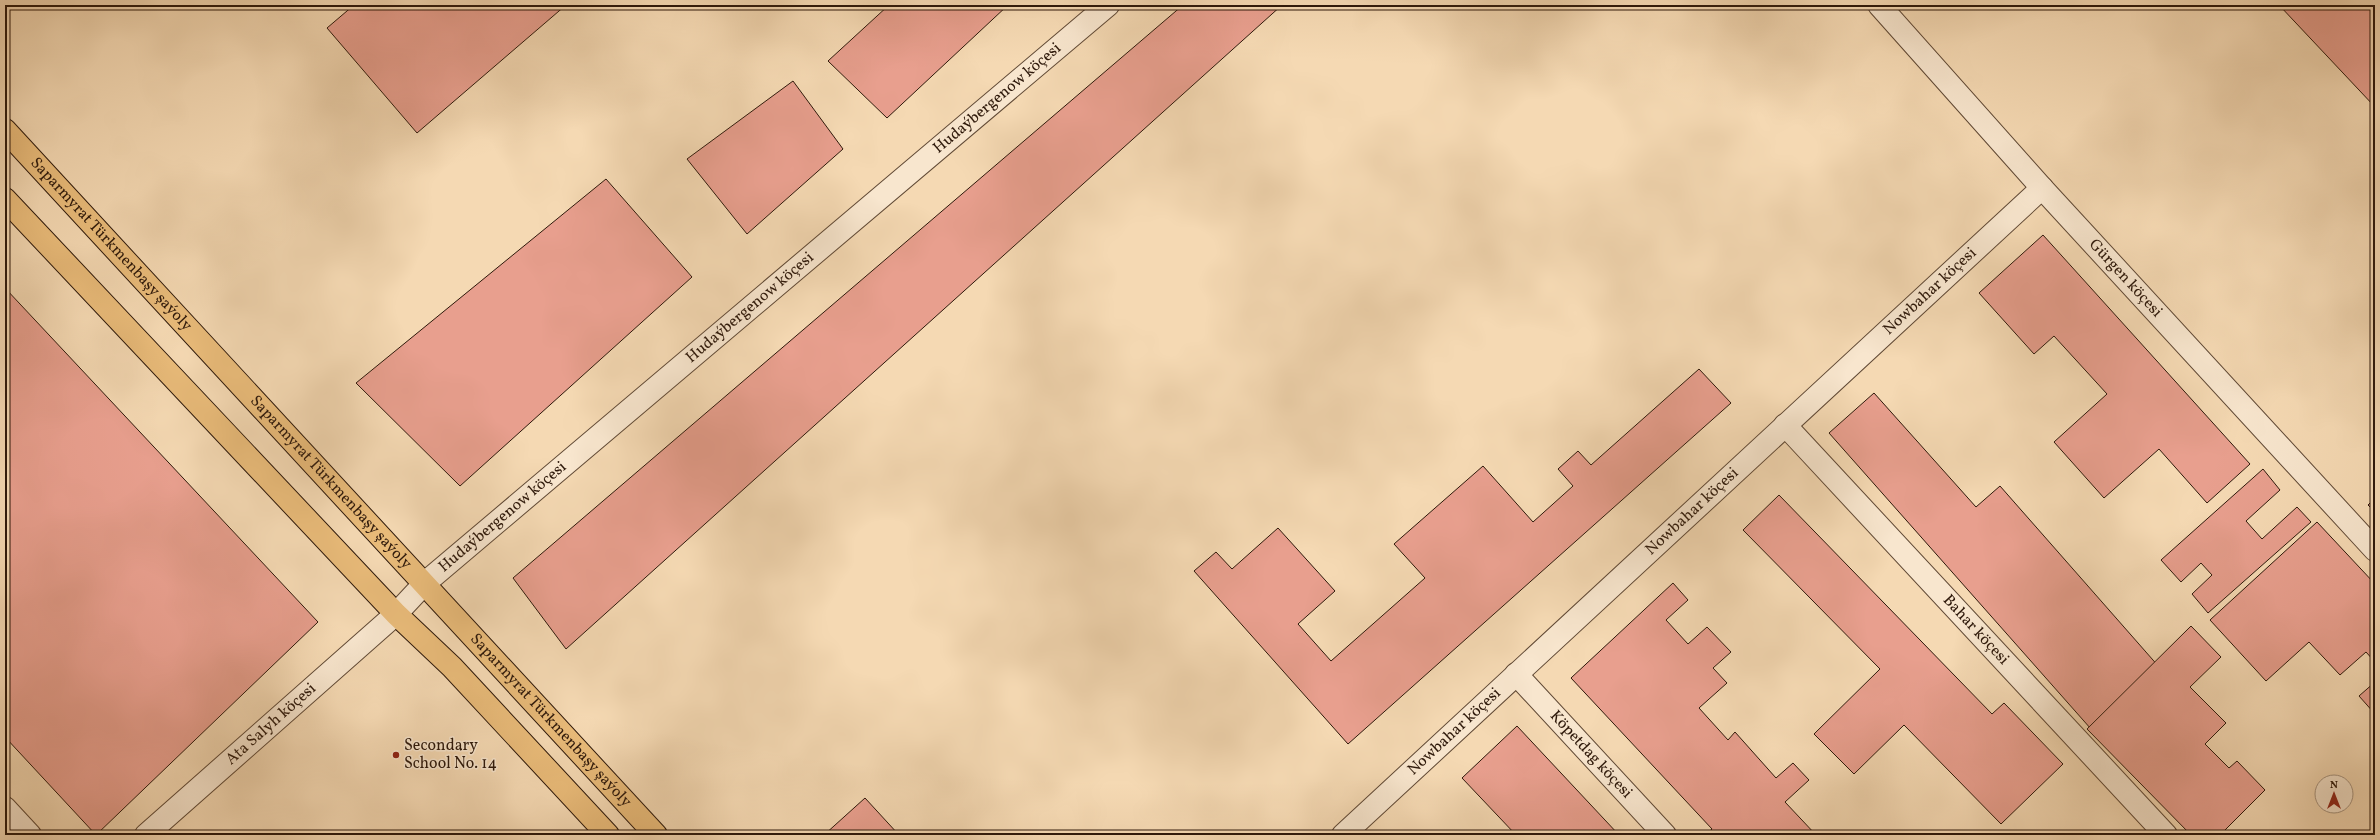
<svg xmlns="http://www.w3.org/2000/svg" width="2380" height="840" font-family="Vollkorn,serif">
<style>
.building{fill:#e89f8e;stroke:#2e190b}
.lines{fill:none;stroke-linecap:round;stroke-linejoin:round}
.street-casing{stroke:#604935;stroke-width:24}
.primary-casing{stroke:#2e190b;stroke-width:24}
.street{stroke:#f8e6ce;stroke-width:22}
.primary{stroke:#eabc7a;stroke-width:22}
.poi-dot{fill:#8f2418;stroke:#f8e6ce;stroke-width:1.5}
.labels{text-anchor:middle;dominant-baseline:central;stroke-width:3;stroke-linejoin:round;paint-order:stroke}
.street-label{font-size:16px;fill:#2e190b;stroke:#f8e6ce}
.poi-label{font-size:16px;fill:#2e190b;stroke:#f8e6ce;text-anchor:start}
</style>
<rect width="100%" height="100%" fill="#f5d9b3"/>
<filter id="stains"><feTurbulence type="fractalNoise" baseFrequency=".005" numOctaves="4"/><feColorMatrix values="0 0 0 0 .2 0 0 0 0 .09 0 0 0 0 .02 0 0 0 .5 -.17"/></filter>
<radialGradient id="worn" r=".72"><stop offset=".6" stop-color="#630" stop-opacity="0"/><stop offset="1" stop-color="#630" stop-opacity=".3"/></radialGradient>
<!-- building -->
<g class="building">
<path d="M354 5H566L417 133 327 28Z"/>
<path d="M889 5H1008L887 118 828 61Z"/>
<path d="M1183 5H1282L566 649 513 578Z"/>
<path d="M2279 5H2375V107Z"/>
<path d="M793 81 843 149 747 234 687 159Z"/>
<path d="M606 179 692 277 460 486 356 383Z"/>
<path d="M2043 235 2250 464 2207 503 2159 449 2104 498 2054 442 2107 394 2054 336 2034 354 1979 293Z"/>
<path d="M5 288 318 622 96 835 5 737Z"/>
<path d="M1699 369 1731 403 1348 744 1194 571 1216 552 1232 569 1278 528 1335 591 1298 624 1331 661 1425 578 1394 544 1483 466 1533 522 1573 486 1558 469 1578 451 1591 465Z"/>
<path d="M1874 393 1976 507 2000 486 2160 668 2091 729 1829 433Z"/>
<path d="M2263 469 2280 490 2246 521 2262 539 2297 507 2311 522 2208 613 2192 594 2212 575 2201 563 2181 582 2161 560Z"/>
<path d="M1779 495 1992 714 2004 703 2063 764 2001 824 1904 725 1854 774 1814 734 1880 669 1743 530Z"/>
<path d="M2375 498V512L2368 505Z"/>
<path d="M2317 522 2375 584V662L2366 652 2340 675 2309 642 2266 681 2210 620Z"/>
<path d="M1673 583 1688 600 1666 620 1688 644 1707 627 1731 652 1713 668 1727 683 1699 708 1728 740 1735 732 1776 778 1793 763 1809 780 1785 802 1816 835H1705L1712 829 1571 678Z"/>
<path d="M2191 626 2221 657 2190 687 2226 723 2205 744 2229 768 2237 761 2265 790 2220 835H2191L2087 729Z"/>
<path d="M2375 682V714L2359 696Z"/>
<path d="M1517 726 1619 835H1516L1462 778Z"/>
<path d="M865 798 899 835H824Z"/>
</g>
<g class="lines">
<defs>
<g id="street">
<path id="s1" d="M1879 5 2042 188 2375 550"/>
<path id="s2" d="M1785 425 2166 835"/>
<path id="s3" d="M1516 674 1665 835"/>
<path d="M5 808 30 835"/>
<path id="s4" d="M146 835 396 614 425 583 1108 5"/>
<path id="s5" d="M1343 835 2042 188"/>
</g>
<g id="primary">
<path id="s6" d="M5 130 656 835"/>
<path d="M5 199 396 614 452 667 608 835"/>
</g>
</defs>
<!-- street casing -->
<use href="#street" class="street-casing"/>
<!-- primary casing -->
<use href="#primary" class="primary-casing"/>
<!-- street -->
<use href="#street" class="street"/>
<!-- primary -->
<use href="#primary" class="primary"/>
</g>
<!-- markers -->
<circle class="poi-dot" cx="396" cy="755" r="4"/>
<g class="labels">
<!-- street labels -->
<g class="street-label">
<text stroke="none"><textPath href="#s4" startOffset="1126">Hudaýbergenow köçesi</textPath></text>
<text stroke="none"><textPath href="#s6" startOffset="156">Saparmyrat Türkmenbaşy şaýoly</textPath></text>
<text stroke="none"><textPath href="#s1" startOffset="368">Gürgen köçesi</textPath></text>
<text stroke="none"><textPath href="#s5" startOffset="800">Nowbahar köçesi</textPath></text>
<text stroke="none"><textPath href="#s4" startOffset="802">Hudaýbergenow köçesi</textPath></text>
<text stroke="none"><textPath href="#s6" startOffset="480">Saparmyrat Türkmenbaşy şaýoly</textPath></text>
<text stroke="none"><textPath href="#s5" startOffset="476">Nowbahar köçesi</textPath></text>
<text stroke="none"><textPath href="#s4" startOffset="478">Hudaýbergenow köçesi</textPath></text>
<text stroke="none"><textPath href="#s2" startOffset="280">Bahar köçesi</textPath></text>
<text stroke="none"><textPath href="#s6" startOffset="804">Saparmyrat Türkmenbaşy şaýoly</textPath></text>
<text stroke="none"><textPath href="#s4" startOffset="167">Ata Salyh köçesi</textPath></text>
<text stroke="none"><textPath href="#s5" startOffset="152">Nowbahar köçesi</textPath></text>
<text stroke="none"><textPath href="#s3" startOffset="110">Köpetdag köçesi</textPath></text>
</g>
<!-- poi labels -->
<g class="poi-label">
<text x="404" y="746">Secondary<tspan x="404" dy="18">School No. 14</tspan></text>
</g>
</g>
<!-- margin -->
<rect width="2380" height="840" fill="none" stroke="#f5d9b3" stroke-width="20"/>
<rect x="6" y="6" width="2368" height="828" fill="none" stroke="#2e190b" stroke-width="2"/>
<rect x="10" y="10" width="2360" height="820" fill="none" stroke="#2e190b"/>
<!-- north arrow -->
<g transform="translate(2334 794)"><circle r="19" fill="#f8e6ce" stroke="#a79480"/>
<path d="M0-3L7 15L0 10L-7 15Z" fill="#8f2418"/>
<text y="-6" font-size="11" font-weight="bold" text-anchor="middle" fill="#2e190b">N</text>
</g>
<rect width="100%" height="100%" filter="url(#stains)"/>
<rect width="100%" height="100%" fill="url(#worn)"/>
</svg>
